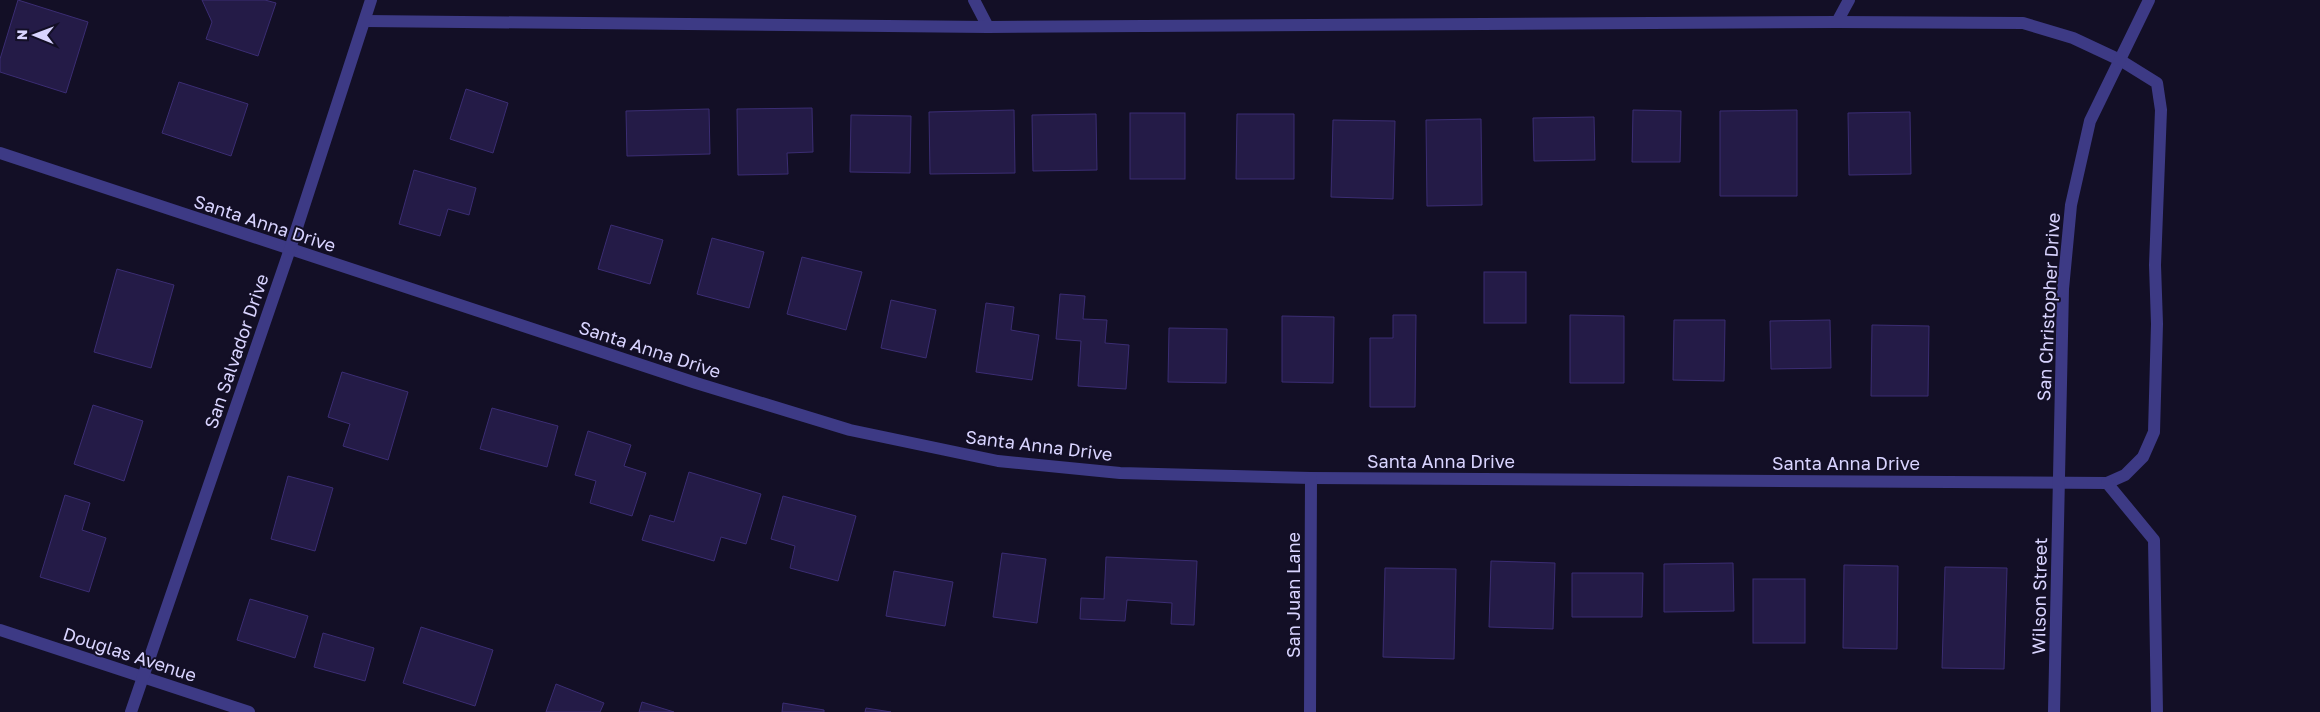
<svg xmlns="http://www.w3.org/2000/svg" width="2320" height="712" font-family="'Golos Text',sans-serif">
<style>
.building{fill:#241b47;stroke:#3b2d73}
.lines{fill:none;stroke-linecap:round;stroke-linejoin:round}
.minor{stroke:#3d3a85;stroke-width:12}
.labels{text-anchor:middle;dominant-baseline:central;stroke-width:4;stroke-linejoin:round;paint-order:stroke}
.street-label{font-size:18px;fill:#d9d4ff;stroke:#130f26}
</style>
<rect width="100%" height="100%" fill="#130f26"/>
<!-- building -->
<g class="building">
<path d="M18 0 88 22 66 93 0 72V59Z"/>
<path d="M202 0H265L276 3 258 56 206 39 212 22Z"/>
<path d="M179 82 248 104 231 156 162 133Z"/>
<path d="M466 89 508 103 493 153 450 139Z"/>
<path d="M812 108 813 152 787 153 788 174 738 175 737 109Z"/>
<path d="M709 109 710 154 627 156 626 111Z"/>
<path d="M1014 110 1015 173 930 174 929 112Z"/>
<path d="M1633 110 1681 111 1680 162H1632Z"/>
<path d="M1797 110V196H1720V111Z"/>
<path d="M1910 112 1911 174 1849 175 1848 113Z"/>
<rect x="1130" y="113" width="55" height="66"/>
<path d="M1096 114 1097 170 1033 171 1032 115Z"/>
<path d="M1237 114H1294V179H1236Z"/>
<path d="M851 115 911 116 910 173 850 172Z"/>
<path d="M1594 117 1595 160 1534 161 1533 118Z"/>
<path d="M1481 119 1482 205 1427 206 1426 120Z"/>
<path d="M1333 120 1395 121 1393 199 1331 197Z"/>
<path d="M414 170 476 188 469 215 448 209 440 236 399 224Z"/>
<path d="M611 225 663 240 650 284 598 269Z"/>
<path d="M712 238 764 252 749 308 697 294Z"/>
<path d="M802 257 862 272 846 330 787 314Z"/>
<path d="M117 269 174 285 151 368 94 352Z"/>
<rect x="1484" y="272" width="42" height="51"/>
<path d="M1060 294 1085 296 1083 319 1107 320 1105 343 1129 345 1126 389 1078 386 1081 341 1056 339Z"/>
<path d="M891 300 936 310 926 358 881 348Z"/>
<path d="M986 303 1014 307 1011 330 1039 335 1032 380 976 372Z"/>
<path d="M1393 315H1416L1415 407H1370V338H1393Z"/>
<path d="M1570 315 1624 316V383H1570Z"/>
<path d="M1282 316 1334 317 1333 383 1282 382Z"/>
<path d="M1674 320H1725L1724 381 1673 380Z"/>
<path d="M1830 320 1831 368 1771 369 1770 321Z"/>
<path d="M1872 325 1929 326 1928 396H1871Z"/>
<path d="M1169 328 1227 329 1226 383 1168 382Z"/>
<path d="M342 372 408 392 388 460 343 446 350 424 328 417Z"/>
<path d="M93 405 143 421 124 481 74 464Z"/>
<path d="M492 408 558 426 547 467 480 449Z"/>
<path d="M588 431 631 445 624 466 646 473 632 516 590 503 596 481 575 475Z"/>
<path d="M689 472 761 494 746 544 721 537 714 561 642 540 650 515 674 522Z"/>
<path d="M288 476 333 488 315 551 271 539Z"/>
<path d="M65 495 90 503 82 530 106 538 89 592 40 577Z"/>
<path d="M783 496 856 516 838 581 790 568 795 546 771 539Z"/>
<path d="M1002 553 1046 559 1037 623 993 617Z"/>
<path d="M1106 557 1197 561 1194 625 1171 624 1172 603 1127 600 1125 621 1080 619 1081 598 1104 599Z"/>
<path d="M1491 561 1555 563 1553 629 1489 627Z"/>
<path d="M1733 563 1734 611 1664 612V564Z"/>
<path d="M1844 565 1898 566 1897 649 1843 648Z"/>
<path d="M1945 567 2007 568 2004 669 1942 668Z"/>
<path d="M1385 568 1456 569 1454 659 1383 657Z"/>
<path d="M894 571 953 582 945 626 886 616Z"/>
<path d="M1572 573H1643L1642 617H1572Z"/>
<rect x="1753" y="579" width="52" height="64"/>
<path d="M250 599 308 616 295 658 237 640Z"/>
<path d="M421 627 493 650 475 706 403 683Z"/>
<path d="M323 633 374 648 365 681 314 667Z"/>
<path d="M556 684 604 703 600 712H546Z"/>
<path d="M642 702 674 712H639Z"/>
<path d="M783 703 824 710V712H782Z"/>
<path d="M866 708 891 712H865Z"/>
</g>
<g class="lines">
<!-- minor -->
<g class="minor">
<path d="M974 0 988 27"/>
<path d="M1837 22 1849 0"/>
<path d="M0 153 696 383 850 430 998 461 1120 473 1311 478 2107 483 2125 475 2143 457 2154 432 2157 324 2155 265 2161 110 2157 83 2120 60 2073 38 2023 23 1837 22 988 27 366 21"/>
<path d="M2107 483 2154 540 2157 712"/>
<path d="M0 630 249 712"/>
<path d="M131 712 290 249 371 0"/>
<path d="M1310 712 1311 478"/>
<path d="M2054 712 2063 289 2071 205 2090 121 2149 0"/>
</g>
</g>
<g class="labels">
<!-- street labels -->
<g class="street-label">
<text transform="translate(265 223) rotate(18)">Santa Anna Drive</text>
<text transform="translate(2048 307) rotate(-87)">San Christopher Drive</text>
<text transform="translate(650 349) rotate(18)">Santa Anna Drive</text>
<text transform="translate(236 351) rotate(-71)">San Salvador Drive</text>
<text transform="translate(1039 445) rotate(7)">Santa Anna Drive</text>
<text x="1441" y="461">Santa Anna Drive</text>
<text x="1846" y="463">Santa Anna Drive</text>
<text transform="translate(1293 595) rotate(-90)">San Juan Lane</text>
<text transform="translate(2039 596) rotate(-89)">Wilson Street</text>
<text transform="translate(130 654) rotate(18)">Douglas Avenue</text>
</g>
</g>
<!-- north arrow -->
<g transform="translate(35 35) rotate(271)" stroke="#130f26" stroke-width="4" paint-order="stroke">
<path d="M0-4L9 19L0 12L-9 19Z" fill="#d9d4ff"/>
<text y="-8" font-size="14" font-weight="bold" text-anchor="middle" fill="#d9d4ff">N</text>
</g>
</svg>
